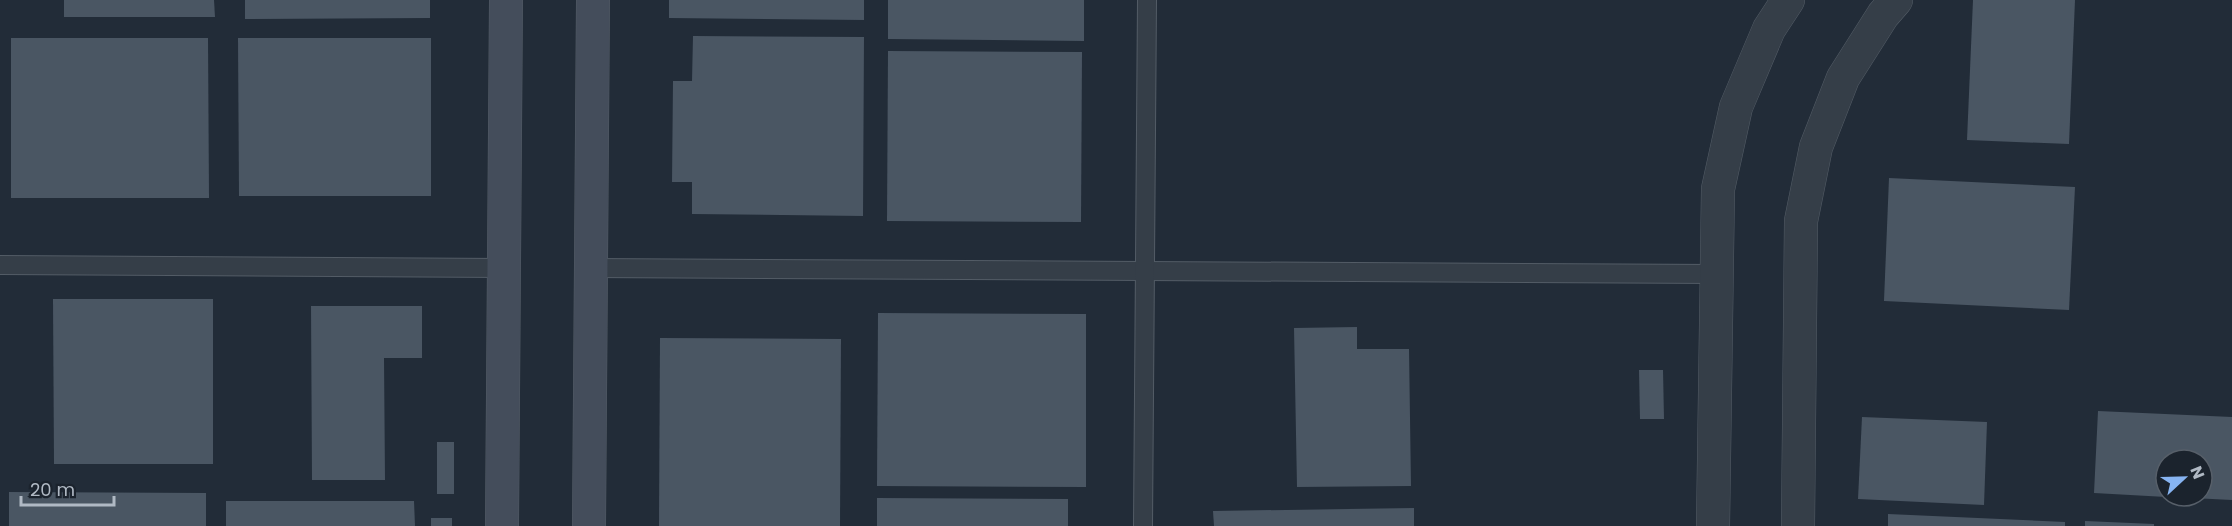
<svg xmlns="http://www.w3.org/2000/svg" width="2232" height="526" font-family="Poppins,sans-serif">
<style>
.building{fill:#4a5663}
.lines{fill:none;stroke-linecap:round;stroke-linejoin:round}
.lane-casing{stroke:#535c66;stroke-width:20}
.street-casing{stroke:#535c66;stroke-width:34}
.secondary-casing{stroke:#535c66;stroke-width:34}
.lane{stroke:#353e48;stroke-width:18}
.street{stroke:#353e48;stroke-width:33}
.secondary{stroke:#444d5b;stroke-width:33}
</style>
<rect width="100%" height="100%" fill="#222c38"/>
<!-- building -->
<g class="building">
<path d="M64 0H214L215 17H64Z"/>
<path d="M245 0H430V18L245 19Z"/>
<path d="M669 0H864V20L669 18Z"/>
<path d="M888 0H1084V41L888 39Z"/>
<path d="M1973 0H2075L2069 144 1967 140Z"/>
<path d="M693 36 864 37 863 216 692 214V182H672L673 81H692Z"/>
<path d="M11 38H208L209 198H11Z"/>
<path d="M238 38H431V196H239Z"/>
<path d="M888 51 1082 52 1081 222 887 221Z"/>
<path d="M1889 178 2075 187 2069 310 1884 301Z"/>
<path d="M53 299H213V464H54Z"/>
<path d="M311 306H422V358H384L385 480H312Z"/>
<path d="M878 313 1086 314V487L877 486Z"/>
<path d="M1357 327V349H1409L1411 486 1297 487 1294 328Z"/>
<path d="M660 338 841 339 840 526H659Z"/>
<path d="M1639 370H1663L1664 419H1640Z"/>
<path d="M2098 411 2232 417V500L2192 498 2202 496V460H2166V497L2094 493Z"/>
<path d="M1862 417 1987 422 1984 505 1858 499Z"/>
<rect x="437" y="442" width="17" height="52"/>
<path d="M9 492 206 493V526H9Z"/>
<path d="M877 498 1068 499V526H877Z"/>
<path d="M226 501H414L415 526H226Z"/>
<path d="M1414 508V526H1214L1213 511Z"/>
<path d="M1888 514 2065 522V526H1888Z"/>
<rect x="431" y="518" width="21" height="8"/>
<path d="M2085 521 2154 524V526H2085Z"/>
</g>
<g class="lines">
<defs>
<g id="lane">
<path d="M0 265 504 268"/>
<path d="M591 268 1716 274"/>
<path d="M1143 526 1147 0"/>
</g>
<g id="street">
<path d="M1713 526 1718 189 1736 107 1769 29 1788 0"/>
<path d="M1798 526 1801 221 1816 147 1843 78 1883 15 1896 0"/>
</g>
<g id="secondary">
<path d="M502 526 506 0"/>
<path d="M589 526 593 0"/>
</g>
</defs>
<!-- lane casing -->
<use href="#lane" class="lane-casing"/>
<!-- street casing -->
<use href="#street" class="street-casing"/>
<!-- secondary casing -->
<use href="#secondary" class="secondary-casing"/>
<!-- lane -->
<use href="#lane" class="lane"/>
<!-- street -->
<use href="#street" class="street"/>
<!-- secondary -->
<use href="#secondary" class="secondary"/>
</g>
<!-- north arrow -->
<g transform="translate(2184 478) rotate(68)"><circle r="28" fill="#1b232d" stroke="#575f69" stroke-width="1.5"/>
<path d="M0-4.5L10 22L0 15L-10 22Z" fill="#87b4f2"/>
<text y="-9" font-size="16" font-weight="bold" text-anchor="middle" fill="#b0b9c4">N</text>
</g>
<!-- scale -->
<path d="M21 496v9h93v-9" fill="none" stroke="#b0b9c4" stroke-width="3"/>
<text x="30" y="496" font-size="18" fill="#b0b9c4" stroke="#1b232d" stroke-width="4.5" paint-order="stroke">20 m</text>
</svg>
